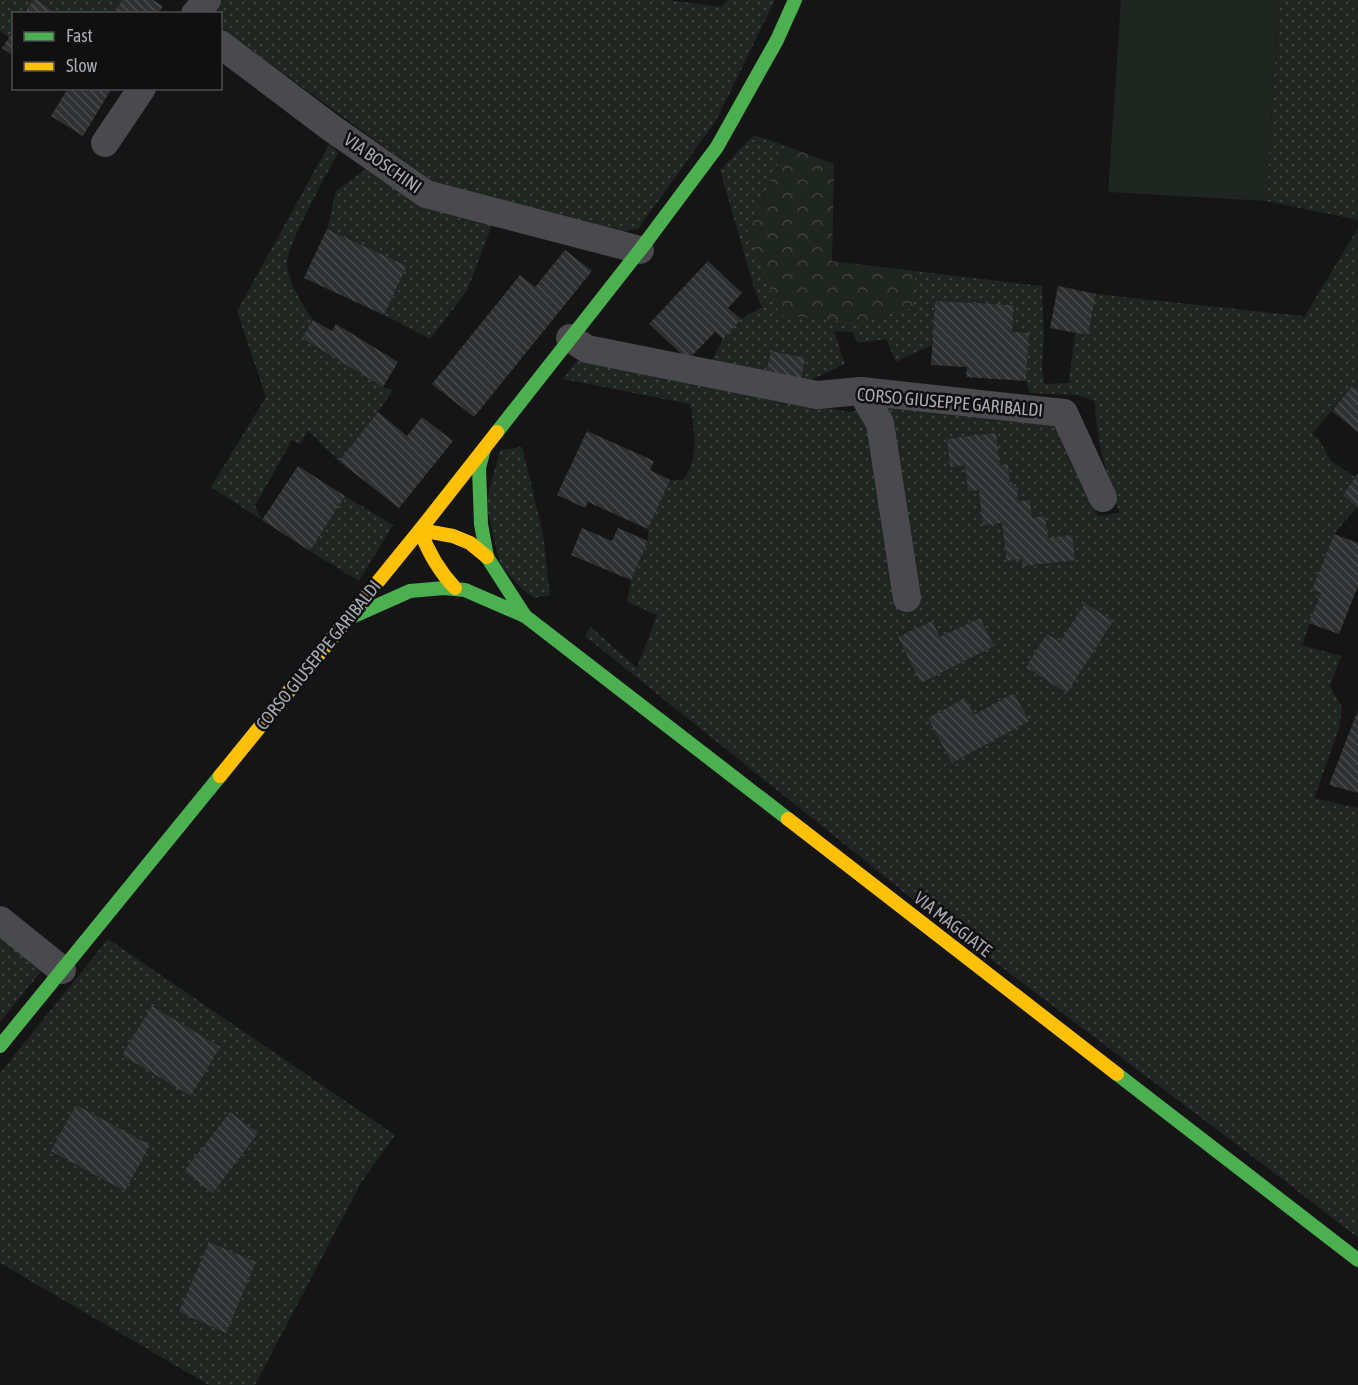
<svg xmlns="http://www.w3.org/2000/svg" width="1358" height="1385" font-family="'Asap Condensed',sans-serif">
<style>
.grass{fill:url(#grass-dots)}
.forest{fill:url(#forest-crowns)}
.green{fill:#1f2520}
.building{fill:url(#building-back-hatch)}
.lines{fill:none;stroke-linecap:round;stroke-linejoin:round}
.street{stroke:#4a4a4e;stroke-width:28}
.fast{stroke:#4caf50;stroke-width:14}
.slow{stroke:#ffc107;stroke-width:14}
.labels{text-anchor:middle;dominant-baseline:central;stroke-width:5;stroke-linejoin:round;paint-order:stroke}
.street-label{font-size:18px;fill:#a8abb4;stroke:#101011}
</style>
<defs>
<pattern id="grass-dots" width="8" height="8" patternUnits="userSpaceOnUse" patternTransform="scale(1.5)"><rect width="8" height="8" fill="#1f2520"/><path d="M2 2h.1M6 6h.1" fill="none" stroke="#3d423e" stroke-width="1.8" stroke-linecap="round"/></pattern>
<pattern id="forest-crowns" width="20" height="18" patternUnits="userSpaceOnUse" patternTransform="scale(1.5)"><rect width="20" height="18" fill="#1f2520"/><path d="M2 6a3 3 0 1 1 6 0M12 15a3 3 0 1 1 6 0" fill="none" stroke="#3d423e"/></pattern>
<pattern id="building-back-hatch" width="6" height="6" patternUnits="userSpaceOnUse" patternTransform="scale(1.5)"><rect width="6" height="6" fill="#2f3031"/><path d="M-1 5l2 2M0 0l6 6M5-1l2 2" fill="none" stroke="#4a4b4c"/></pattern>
</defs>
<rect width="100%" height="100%" fill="#151516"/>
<!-- grass -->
<g class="grass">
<path d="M0 0H33L24 13 14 14 13 30 9 38 0 31Z"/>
<path d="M37 0H122L114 14 58 13Z"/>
<path d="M212 0H669L721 7 728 0H775L717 119 638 229 608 233 441 188 221 28 220 14 213 13Z"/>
<path d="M1279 0H1358V220L1266 201Z"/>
<path d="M754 135 786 146 748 231 912 309 915 271 1042 286 1044 336 1042 367 1044 384 1069 383 1075 333 1088 335 1096 294 1303 316V319L1358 228V391L1351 387 1312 434 1319 439 1331 461 1355 477 1343 495 1356 508 1334 534 1312 590 1321 593 1302 645 1341 656 1330 686 1342 707 1339 729 1314 798 1358 808V1238L1281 1178 935 917 585 636 591 627 637 668 657 615 627 602 631 580 648 541V529L670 480H683C700 458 694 430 690 404L563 379 580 357 849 412 897 404 1055 421 1098 516 1119 513C1107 475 1096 441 1095 401L1077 395 1030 393 1026 381 1029 334 1012 332 1014 305 935 301 932 345 896 362 886 339 858 343 852 332 834 331 845 364 800 385 709 365 723 339 741 319 762 307 756 294 720 170Z"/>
<path d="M330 143 338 153C327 174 285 247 287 266 290 286 303 304 313 320L303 338 383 387 393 390 378 412 339 461 308 431 300 444 292 440 255 506 262 520 211 487 266 397 237 311Z"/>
<path d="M370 166 492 225 467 291 430 339 384 315 407 266 327 229 336 191Z"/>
<path d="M522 447 543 534 550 595 534 598 520 587 500 565 486 503 500 450Z"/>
<path d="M345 496 393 525 359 581 310 551Z"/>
<path d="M0 935 43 969 0 1022Z"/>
<path d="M108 939 395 1135 361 1183 255 1385H209L0 1263V1073Z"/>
</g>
<!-- forest -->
<path class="forest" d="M786 146 834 164 832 261 915 271 913 308 857 323 780 315 748 231Z"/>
<!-- green -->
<path class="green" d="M1121 0H1279L1266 201 1108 192Z"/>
<!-- building -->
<g class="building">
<path d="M33 0H37L58 14H24Z"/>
<path d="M122 0H153L163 6 158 14H114Z"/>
<path d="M14 30V56L2 48Z"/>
<path d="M68 88H112L83 136 51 116Z"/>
<path d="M327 229 407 266 384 315 304 278Z"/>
<path d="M565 250 592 271 474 417 432 384 520 275 535 287Z"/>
<path d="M708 261 742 293 728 308 741 319 723 339 715 332 688 360 649 324Z"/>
<path d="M1058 286 1096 294 1088 335 1050 328Z"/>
<path d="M935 301 1014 305 1012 332 1029 333 1026 381 966 377 967 367 931 365Z"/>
<path d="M313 320 332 331 336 324 398 362 383 387 302 338Z"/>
<path d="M771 351 805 358 800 385 765 378Z"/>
<path d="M1352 386 1358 391V432L1332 411Z"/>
<path d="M378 412 407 436 422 417 453 441 399 508 339 461Z"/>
<path d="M587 431 654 461 650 470 670 480 648 529 588 502 585 508 557 495Z"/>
<path d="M996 433 1000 465 1008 464 1010 484H1016L1018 501 1030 500 1032 518 1045 516 1048 538 1072 535 1075 560 1023 566 1022 559 1007 561 1002 523 983 525 979 490 968 491 965 465 950 467 947 439Z"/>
<path d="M298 466 345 496 310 551 262 520Z"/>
<path d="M1358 473V509L1343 495Z"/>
<path d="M582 528 612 541 618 528 648 541 631 580 571 555Z"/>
<path d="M1334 534 1358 543V586L1339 634 1309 623 1321 593 1312 590Z"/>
<path d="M1085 603 1113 621 1067 693 1026 667 1047 634 1060 642Z"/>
<path d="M980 618 994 646 921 683 898 637 932 621 940 637Z"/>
<path d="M1014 693 1029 721 952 763 928 718 965 698 974 715Z"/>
<path d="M1358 710V793L1329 785Z"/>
<path d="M152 1006 220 1047 191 1096 122 1055Z"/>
<path d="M76 1105 150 1145 125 1191 51 1151Z"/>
<path d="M230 1112 258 1133 213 1193 184 1171Z"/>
<path d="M209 1242 256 1262 226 1333 179 1312Z"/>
</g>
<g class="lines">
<!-- street -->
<g class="street">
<path d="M195 14 207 0"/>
<path d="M220 44 330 127 426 194 640 250"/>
<path d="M105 143 142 88"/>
<path d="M570 338 587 349 817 395 861 391 1064 413 1103 498"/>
<path d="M861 391 880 423 907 598"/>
<path d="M0 920 62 970"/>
</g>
<!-- fast -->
<g class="fast">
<path d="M497 432 640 250 717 147 777 40 795 0"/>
<path d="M484 449 479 468 481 524 487 557 525 616"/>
<path d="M347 619 410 591 444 588 465 590 525 616 788 819"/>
<path d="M0 1046 220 776"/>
<path d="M1117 1074 1358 1260"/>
</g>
<!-- slow -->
<g class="slow">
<path d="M455 588C439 571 428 552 420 530L453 536 470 543 487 557"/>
<path d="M220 776 420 530 497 432"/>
<path d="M788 819 1117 1074"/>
</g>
</g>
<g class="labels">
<!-- street labels -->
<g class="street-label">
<text transform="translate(383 163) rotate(35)">VIA BOSCHINI</text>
<text transform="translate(950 402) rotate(5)">CORSO GIUSEPPE GARIBALDI</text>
<text transform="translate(318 655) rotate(-51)">CORSO GIUSEPPE GARIBALDI</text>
<text transform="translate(953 924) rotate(38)">VIA MAGGIATE</text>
</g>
</g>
<!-- legend -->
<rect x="12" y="12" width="210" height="78" fill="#101011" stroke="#4d4e52" stroke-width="1.5"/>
<rect x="24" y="32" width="30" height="9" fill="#4caf50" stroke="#4d4e52" stroke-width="1.5"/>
<text x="66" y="42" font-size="18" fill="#a8abb4">Fast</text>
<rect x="24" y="62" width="30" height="9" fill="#ffc107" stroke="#4d4e52" stroke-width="1.5"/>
<text x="66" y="72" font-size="18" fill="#a8abb4">Slow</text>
</svg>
